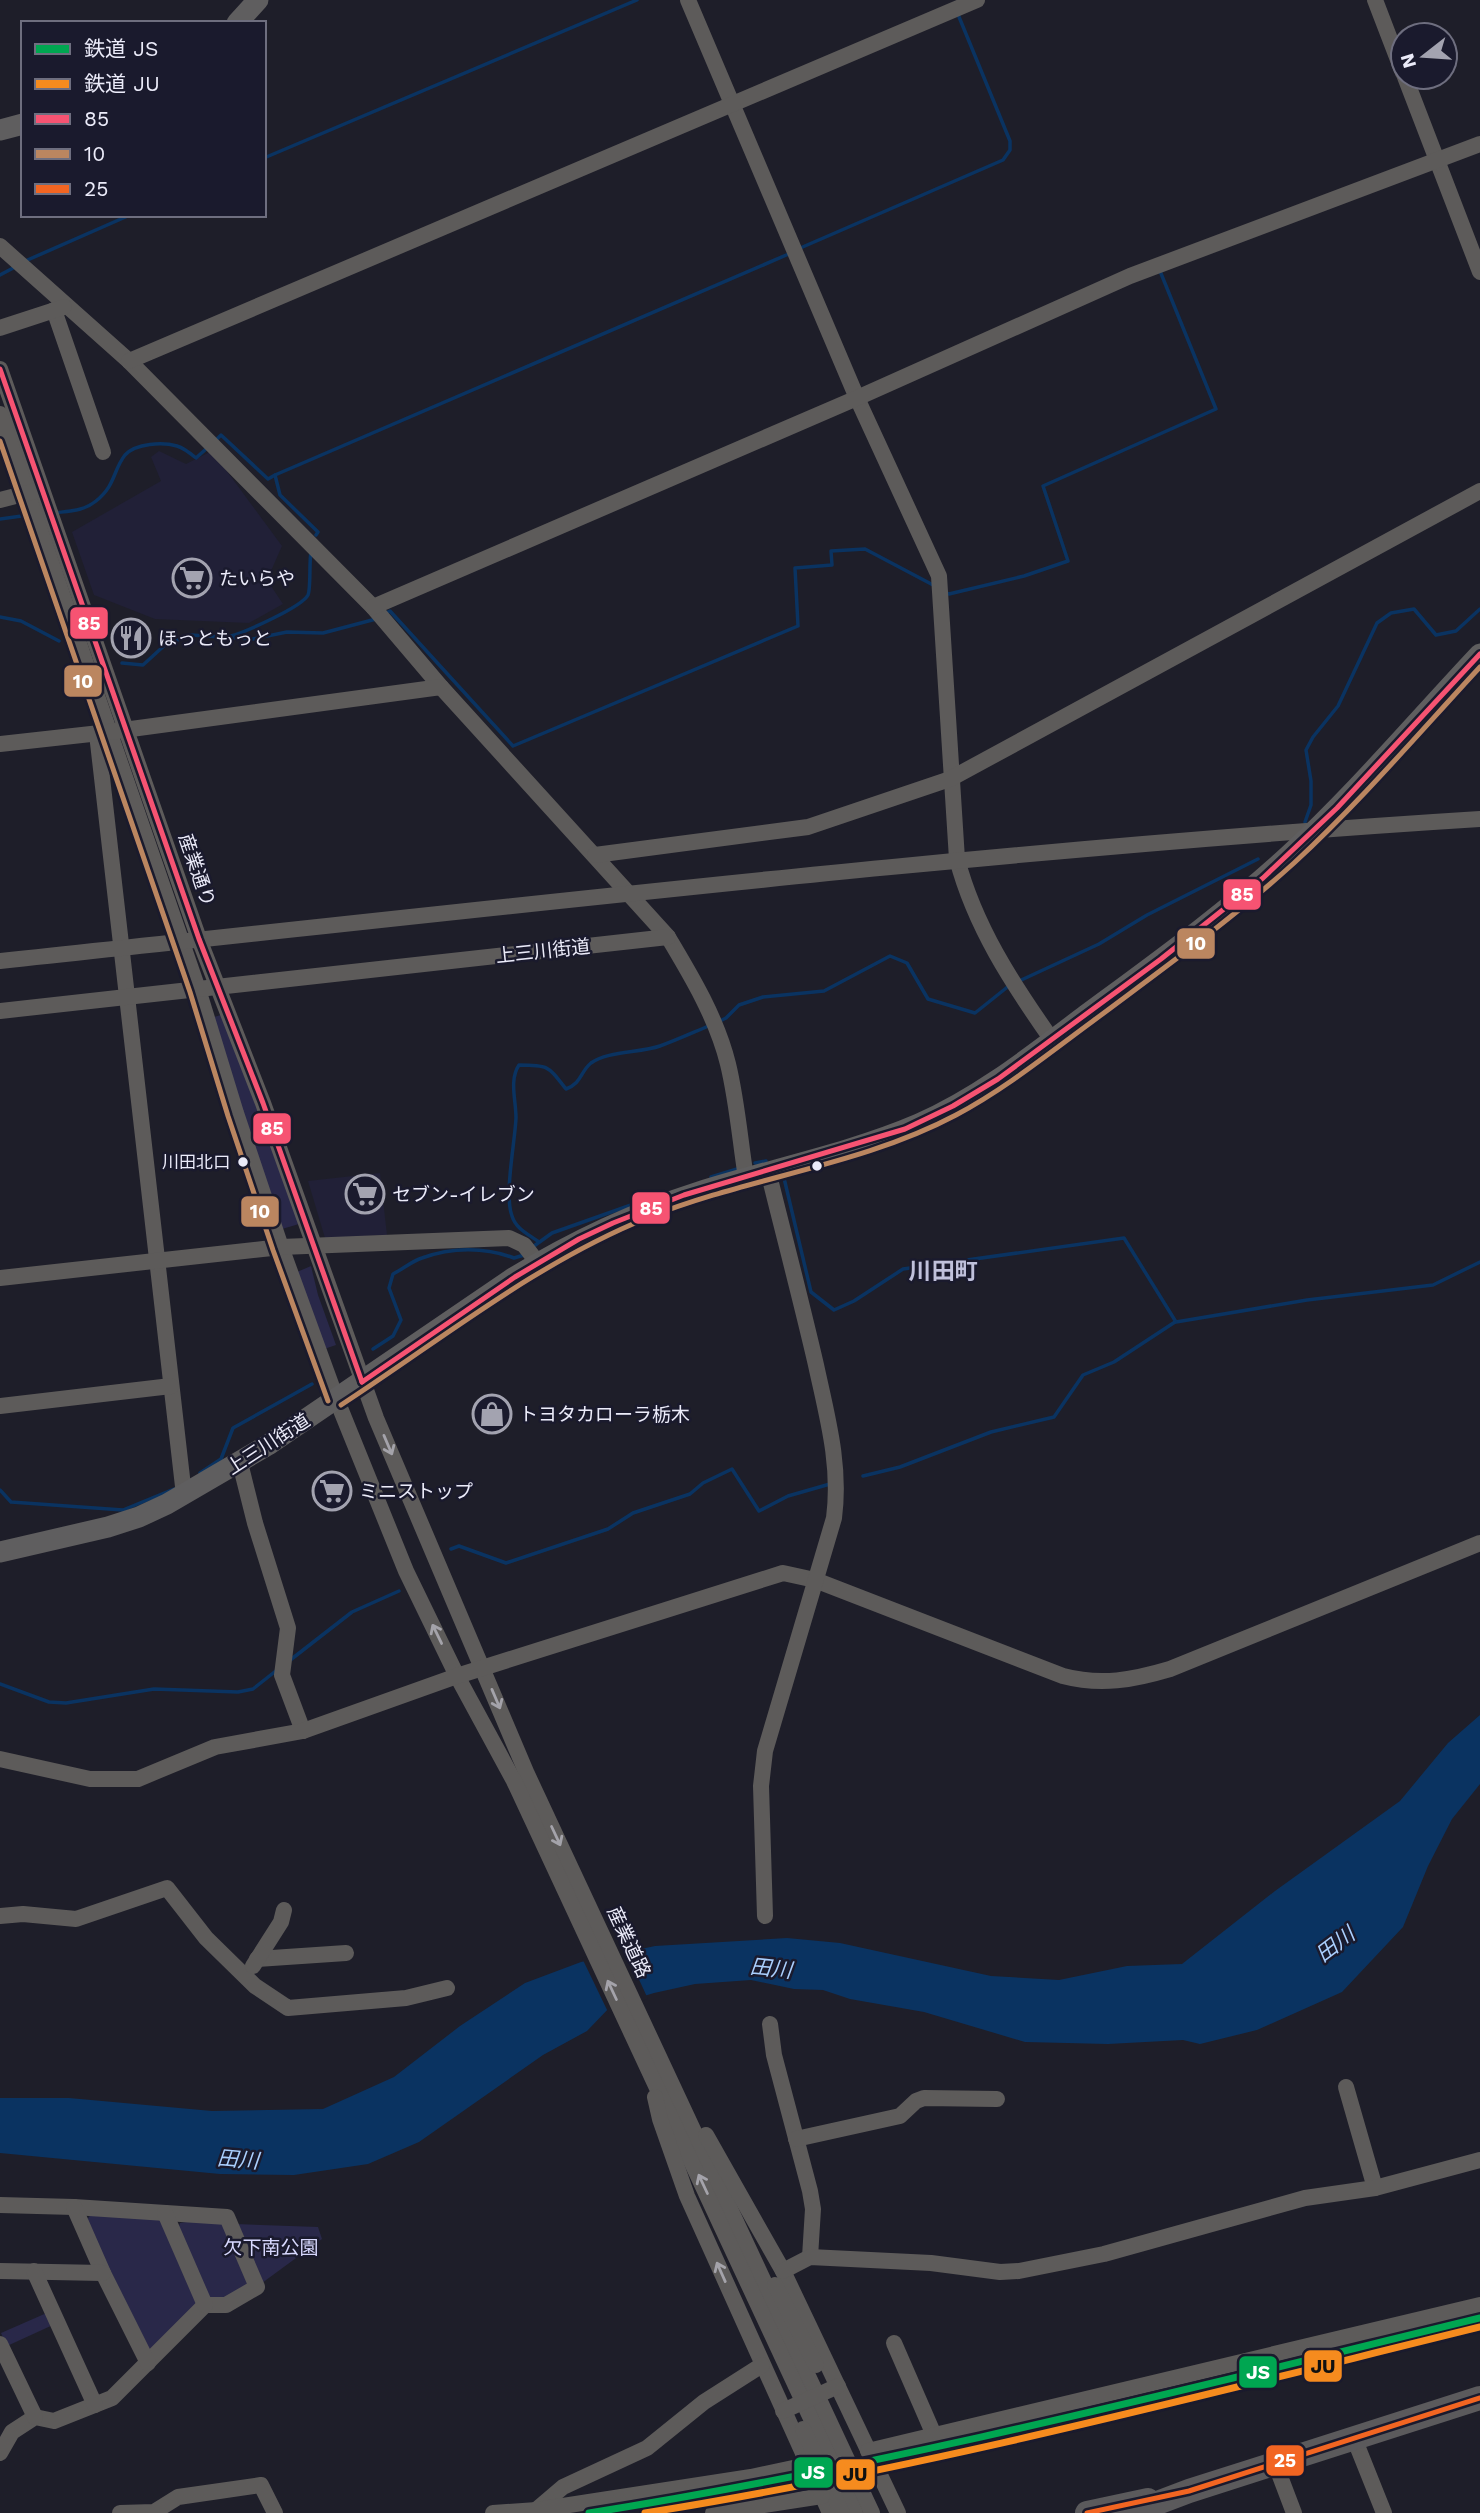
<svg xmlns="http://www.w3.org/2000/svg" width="1480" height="2513" font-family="'Work Sans','Noto Sans JP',sans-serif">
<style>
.built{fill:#212037}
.green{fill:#292849}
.water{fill:#0a3361}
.pier{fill:#1e1e29}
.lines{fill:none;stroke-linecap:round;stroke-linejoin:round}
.stream{stroke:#0a3361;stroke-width:3.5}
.minor{stroke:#5d5b5a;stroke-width:16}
.major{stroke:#5f5e5f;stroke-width:21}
.highway{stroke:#5b5a5c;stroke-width:24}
.minor-bridge{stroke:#5d5b5a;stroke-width:16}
.bus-1-casing{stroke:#1a1a2d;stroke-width:10}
.bus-2-casing{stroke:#1a1a2d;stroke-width:10}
.bus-3-casing{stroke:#1a1a2d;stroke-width:10}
.bus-1{stroke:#f65372;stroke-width:5}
.bus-2{stroke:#bb8660;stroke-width:5}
.bus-3{stroke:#f26522;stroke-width:5}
.rail-1-casing{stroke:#1a1a2d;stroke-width:12}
.rail-2-casing{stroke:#1a1a2d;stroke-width:12}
.rail-1{stroke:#00a651;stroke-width:7}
.rail-2{stroke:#f68b1e;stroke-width:7}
.oneway{stroke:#a4a3aa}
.bus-dot{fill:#ebebf9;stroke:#1a1a2d;stroke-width:2.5}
.labels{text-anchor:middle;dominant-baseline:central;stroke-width:5;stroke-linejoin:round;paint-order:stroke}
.bus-label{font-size:17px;fill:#ebebf9;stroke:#1a1a2d;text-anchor:end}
.poi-label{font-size:19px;fill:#ebebf9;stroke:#1a1a2d;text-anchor:start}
.street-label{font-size:19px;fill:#ebebf9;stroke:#1a1a2d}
.park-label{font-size:19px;fill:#d7d8fe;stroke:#1a1a2d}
.water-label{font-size:21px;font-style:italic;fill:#aacffe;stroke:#1a1a2d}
.quarter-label{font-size:23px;font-weight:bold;fill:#c0c1db;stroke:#1a1a2d}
.line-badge{stroke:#1a1a2d;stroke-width:2.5}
.badge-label{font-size:19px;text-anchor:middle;font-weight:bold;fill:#fff}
.pale-badge-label{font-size:19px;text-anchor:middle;font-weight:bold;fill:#111}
</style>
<rect width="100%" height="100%" fill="#1e1e29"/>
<!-- built -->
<g class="built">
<path d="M159 451 186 464 212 451 282 546 267 580 283 604 249 623 155 619 94 595 72 532 161 481 151 457Z"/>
<path d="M380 1173 387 1235 325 1238 308 1181Z"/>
</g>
<!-- green -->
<g class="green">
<path d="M221 1015 263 1123 299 1224 282 1229 247 1126 214 1017Z"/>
<path d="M311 1266 318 1295 336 1345 324 1349 297 1272Z"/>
<path d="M92 2213 160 2220 197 2305 153 2352 146 2351 86 2221Z"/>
<path d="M193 2221 222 2223 248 2285C232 2295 225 2304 206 2296L178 2230 180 2223Z"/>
<path d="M235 2224 318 2227 322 2239 262 2283Z"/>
<path d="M49 2312 55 2324 7 2346 1 2333Z"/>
</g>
<!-- water -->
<path class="water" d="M1480 1715V1784L1452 1819 1428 1866 1403 1927 1342 1992 1257 2030 1200 2044 1183 2040 1108 2044 1025 2042 924 2012 850 1999 823 1990 794 1989 751 1980 695 1984 654 1993 611 2006 587 2031 543 2055 419 2142 368 2164 294 2175 220 2174 0 2153V2098H69L212 2111 323 2109 394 2077 460 2026 525 1983 581 1962 655 1946 787 1938 840 1943 991 1976 1059 1980 1127 1966 1182 1964 1275 1891 1400 1801 1448 1743Z"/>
<!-- pier -->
<path class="pier" d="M625 1949 648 1999 613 2010 609 2014 582 1958Z"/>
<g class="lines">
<!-- stream -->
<g class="stream">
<path d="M264 158 637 0"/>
<path d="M798 249 1003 160 1010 150V141L957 12"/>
<path d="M23 262 130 215"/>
<path d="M0 275 17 266"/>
<path d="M217 439 221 435 268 479 275 475"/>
<path d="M54 513C69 511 84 511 96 501 116 485 113 470 125 455 136 443 163 442 177 446 184 448 190 453 196 458L206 449"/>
<path d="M0 519 29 515"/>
<path d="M316 535 318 532 280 495 275 475 791 253"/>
<path d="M945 592 949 594 1024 576 1068 561 1043 486 1216 409 1160 271 1163 270"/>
<path d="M386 613 390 611 513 746 798 626 795 568 832 565 831 551 865 549 935 586"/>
<path d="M0 617 21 621 59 641"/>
<path d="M231 636C245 632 302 607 308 595 311 588 309 562 311 552"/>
<path d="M122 663 143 665 166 644 191 635 253 639 287 632 323 633 376 619"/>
<path d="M1305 822 1311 805V781L1306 750 1313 737 1338 706 1377 623 1391 613 1414 609 1436 635 1456 631 1480 609"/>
<path d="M1017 982 1099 944 1147 915 1258 859"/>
<path d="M718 1022 726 1018 739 1005 763 997 824 991 890 956 907 963 928 999 975 1013 1010 985"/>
<path d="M755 1163 766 1161"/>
<path d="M711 1177 737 1169"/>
<path d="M784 1178 811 1292 834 1310 854 1301 903 1269 1124 1238 1176 1322 1307 1300 1433 1285 1480 1262"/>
<path d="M539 1242C528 1234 516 1229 512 1216 504 1195 515 1142 516 1118 516 1100 509 1080 519 1065 549 1065 548 1066 566 1089 582 1083 580 1072 591 1063 607 1051 640 1053 660 1046 677 1040 694 1032 711 1025"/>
<path d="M534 1246 552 1233 648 1199"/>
<path d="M373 1349 393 1336 401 1320 389 1288 393 1274C403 1269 412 1261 422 1258 452 1247 485 1247 514 1258L524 1255"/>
<path d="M200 1473 221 1459 233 1428 312 1384"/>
<path d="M863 1476 900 1467 991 1432 1054 1417 1083 1375 1114 1362 1175 1322"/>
<path d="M0 1490 11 1502 123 1510 174 1489"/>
<path d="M451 1549 459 1546 506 1563 608 1529 633 1513 690 1494 703 1483 732 1469 759 1511 788 1496 830 1484"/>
<path d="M289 1661 352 1612 399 1591"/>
<path d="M0 1684 49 1702 66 1703 154 1689 238 1692 253 1689 277 1670"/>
</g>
<!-- minor -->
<g class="minor">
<path d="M688 0 857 398 939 576 957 859C975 927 1012 983 1052 1040"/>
<path d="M1375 0 1403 73"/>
<path d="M1405 77 1480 272"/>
<path d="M0 246 129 361 373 607 441 687"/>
<path d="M54 310 103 452"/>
<path d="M0 328 64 307"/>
<path d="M129 361 977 0"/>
<path d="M0 369 199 939 263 1103 376 1418 527 1774 872 2513"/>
<path d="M0 414 198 989 236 1113 281 1247 336 1398 406 1571 457 1676 514 1781 855 2513"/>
<path d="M0 500 35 491"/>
<path d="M373 607 857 398 1130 276 1480 144"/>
<path d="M97 734 184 1495"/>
<path d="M0 744 109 732 441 687 668 937C692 977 717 1019 728 1064 737 1101 740 1140 746 1178"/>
<path d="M595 855 808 827 950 779 1480 491"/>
<path d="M0 961C493 909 985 850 1480 819"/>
<path d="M0 1011 668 937"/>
<path d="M0 1278 281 1247 509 1238 524 1245 538 1263"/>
<path d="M0 1406 171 1386"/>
<path d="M240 1463 255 1523 288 1628 282 1675 303 1731"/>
<path d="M0 1759 90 1779H138L215 1747 303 1731 457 1676 783 1573 815 1580 1063 1676C1101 1686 1133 1680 1170 1669L1480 1543"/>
<path d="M0 1916 23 1914 76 1919 167 1888 206 1938 255 1986 288 2008 406 1998 447 1988"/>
<path d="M765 1916 761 1786 765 1751 834 1518C841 1465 827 1416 816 1365 801 1300 784 1236 768 1171"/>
<path d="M257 1959 346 1953"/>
<path d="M253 1966 281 1922 284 1910"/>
<path d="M770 2024 774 2055 810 2191 813 2209 810 2257"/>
<path d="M1346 2087 1375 2188"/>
<path d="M655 2097 660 2119 687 2196 830 2513"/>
<path d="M706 2135 783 2271 898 2513"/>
<path d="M796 2139 900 2116 916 2101 924 2098 997 2099"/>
<path d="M0 2205 74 2207 227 2217 257 2287 226 2305H205L112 2398 54 2421 35 2417 12 2432 0 2453"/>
<path d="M74 2207 103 2273 148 2363"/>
<path d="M165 2213 205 2305"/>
<path d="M0 2271 103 2273"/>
<path d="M34 2271 95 2405"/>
<path d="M783 2271 810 2257 931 2263 1000 2272 1019 2271 1104 2254 1305 2198 1375 2188 1480 2160"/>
<path d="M775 2285 816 2365"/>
<path d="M894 2343 934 2435"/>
<path d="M0 2344 35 2417"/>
<path d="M803 2429 842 2513"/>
<path d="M1354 2438 1384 2513"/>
<path d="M868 2451 1480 2305"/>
<path d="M1275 2463 1294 2513"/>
<path d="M536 2510 563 2487 647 2448 704 2402 762 2365"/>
<path d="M120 2513 154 2512 178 2497 261 2485 275 2513"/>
<path d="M493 2513 537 2510 751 2477 807 2465"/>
<path d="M713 2513 822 2496"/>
</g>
<!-- major -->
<g class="major">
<path d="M237 23 258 0"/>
<path d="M0 130 23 124"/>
<path d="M0 1552 108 1527 139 1517 167 1504 268 1445 513 1278C572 1242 633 1213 699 1192 772 1169 849 1154 919 1124 980 1097 1033 1055 1086 1015 1155 964 1226 913 1289 855 1357 792 1417 721 1480 654"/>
</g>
<!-- highway -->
<g class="highway">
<path d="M1087 2513 1148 2500"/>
<path d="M1131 2513 1189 2491 1480 2398"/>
</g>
<!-- minor-bridge -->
<path class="minor-bridge" d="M783 2411 838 2386"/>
<defs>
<g id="bus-1">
<path d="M0 369 199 939 263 1103 362 1382"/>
<path d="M362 1382 515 1277 579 1239 613 1223 684 1195 905 1129 953 1106 998 1079 1161 959 1263 878 1337 808 1480 654"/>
</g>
<g id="bus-2">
<path d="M0 441 190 992 228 1116 273 1250 328 1401"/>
<path d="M341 1405C441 1340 536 1263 647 1218 748 1177 860 1166 956 1115 1005 1089 1048 1054 1093 1021 1161 970 1231 920 1294 863 1360 802 1419 733 1480 667"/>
</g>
<path id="bus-3" d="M1087 2513 1189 2491 1480 2398"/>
</defs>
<!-- bus-1 casing -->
<use href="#bus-1" class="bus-1-casing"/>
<!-- bus-2 casing -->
<use href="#bus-2" class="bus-2-casing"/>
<!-- bus-3 casing -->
<use href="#bus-3" class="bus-3-casing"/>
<!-- bus-1 -->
<use href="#bus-1" class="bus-1"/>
<!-- bus-2 -->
<use href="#bus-2" class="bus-2"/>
<!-- bus-3 -->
<use href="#bus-3" class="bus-3"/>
<defs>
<path id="rail-1" d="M589 2513C891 2465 1183 2390 1480 2318"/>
<path id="rail-2" d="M645 2513C927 2468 1203 2395 1480 2327"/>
</defs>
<!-- rail-1 casing -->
<use href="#rail-1" class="rail-1-casing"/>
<!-- rail-2 casing -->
<use href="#rail-2" class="rail-2-casing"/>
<!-- rail-1 -->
<use href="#rail-1" class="rail-1"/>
<!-- rail-2 -->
<use href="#rail-2" class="rail-2"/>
</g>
<!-- one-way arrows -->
<defs><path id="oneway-shaft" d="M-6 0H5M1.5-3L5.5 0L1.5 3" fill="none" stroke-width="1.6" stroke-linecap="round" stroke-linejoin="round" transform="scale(1.75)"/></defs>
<g class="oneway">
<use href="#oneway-shaft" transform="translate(388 1445) rotate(67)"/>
<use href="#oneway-shaft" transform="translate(437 1634) rotate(-116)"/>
<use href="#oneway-shaft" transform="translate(496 1699) rotate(67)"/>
<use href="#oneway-shaft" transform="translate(556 1836) rotate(65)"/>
<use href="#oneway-shaft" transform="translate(612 1990) rotate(-115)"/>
<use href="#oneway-shaft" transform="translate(703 2184) rotate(-115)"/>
<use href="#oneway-shaft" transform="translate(721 2272) rotate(-114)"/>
</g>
<!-- icons -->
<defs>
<symbol id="supermarket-ring" viewBox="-11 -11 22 22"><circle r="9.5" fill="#1a1a2d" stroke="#a3a3b0" stroke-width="1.5"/><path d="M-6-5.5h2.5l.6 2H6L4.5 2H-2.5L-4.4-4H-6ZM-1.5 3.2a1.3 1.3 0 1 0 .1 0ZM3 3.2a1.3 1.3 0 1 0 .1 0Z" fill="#a3a3b0"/></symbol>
<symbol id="restaurant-ring" viewBox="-11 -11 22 22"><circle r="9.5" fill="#1a1a2d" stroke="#a3a3b0" stroke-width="1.5"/><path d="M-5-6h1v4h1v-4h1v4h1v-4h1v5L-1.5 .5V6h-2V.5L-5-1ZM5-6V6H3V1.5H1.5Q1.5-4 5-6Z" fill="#a3a3b0"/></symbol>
<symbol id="shop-ring" viewBox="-11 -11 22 22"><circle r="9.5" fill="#1a1a2d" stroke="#a3a3b0" stroke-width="1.5"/><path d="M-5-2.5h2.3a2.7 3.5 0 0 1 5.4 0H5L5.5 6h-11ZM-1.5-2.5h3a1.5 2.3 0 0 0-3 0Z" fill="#a3a3b0"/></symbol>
</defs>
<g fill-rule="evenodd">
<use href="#supermarket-ring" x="170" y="556" width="44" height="44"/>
<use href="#restaurant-ring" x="109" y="616" width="44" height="44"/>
<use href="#supermarket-ring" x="343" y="1172" width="44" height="44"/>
<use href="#shop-ring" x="470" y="1392" width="44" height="44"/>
<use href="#supermarket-ring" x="310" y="1469" width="44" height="44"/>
</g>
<!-- markers -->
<g class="bus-dot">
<circle cx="243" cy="1162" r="6"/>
<circle cx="817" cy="1166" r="6"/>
</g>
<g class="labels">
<!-- bus labels -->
<g class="bus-label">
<text x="230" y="1162">川田北口</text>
</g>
<!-- poi labels -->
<g class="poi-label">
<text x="219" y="578">たいらや</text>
<text x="158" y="638">ほっともっと</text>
<text x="392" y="1194">セブン-イレブン</text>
<text x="519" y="1414">トヨタカローラ栃木</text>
<text x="359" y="1491">ミニストップ</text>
</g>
<!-- street labels -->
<g class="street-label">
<text transform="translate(197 870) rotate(71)">産業通り</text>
<text transform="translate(543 951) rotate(-6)">上三川街道</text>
<text transform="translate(268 1444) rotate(-33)">上三川街道</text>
<text transform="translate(629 1942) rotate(65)">産業道路</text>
</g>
<!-- park labels -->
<g class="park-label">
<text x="271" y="2247">欠下南公園</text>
</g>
<!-- water labels -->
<g class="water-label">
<text transform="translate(1335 1944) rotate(-37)">田川</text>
<text transform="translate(771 1968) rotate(6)">田川</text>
<text transform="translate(238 2159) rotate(5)">田川</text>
</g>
<!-- quarter labels -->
<g class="quarter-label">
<text x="943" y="1271">川田町</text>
</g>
</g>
<g class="line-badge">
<rect x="69" y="606" width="40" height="34" rx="7" fill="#f65372"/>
<rect x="63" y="664" width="40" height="34" rx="7" fill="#bb8660"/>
<rect x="1222" y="878" width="40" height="33" rx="7" fill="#f65372"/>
<rect x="1176" y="927" width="40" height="33" rx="7" fill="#bb8660"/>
<rect x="252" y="1112" width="40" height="33" rx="7" fill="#f65372"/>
<rect x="631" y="1191" width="40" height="34" rx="7" fill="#f65372"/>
<rect x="240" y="1195" width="40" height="33" rx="7" fill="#bb8660"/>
<rect x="1303" y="2349" width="40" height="34" rx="7" fill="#f68b1e"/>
<rect x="1238" y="2355" width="40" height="34" rx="7" fill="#00a651"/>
<rect x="1265" y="2444" width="40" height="33" rx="7" fill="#f26522"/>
<rect x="793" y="2456" width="41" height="33" rx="7" fill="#00a651"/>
<rect x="835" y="2458" width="41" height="33" rx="7" fill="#f68b1e"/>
</g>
<g class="badge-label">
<text x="89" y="630">85</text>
<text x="83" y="688">10</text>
<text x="1242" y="901">85</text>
<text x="1196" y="950">10</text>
<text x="272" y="1135">85</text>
<text x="651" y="1215">85</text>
<text x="260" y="1218">10</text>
<text x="1258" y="2379">JS</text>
<text x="1285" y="2467">25</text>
<text x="813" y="2479">JS</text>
</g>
<g class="pale-badge-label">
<text x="1323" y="2373">JU</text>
<text x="855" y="2481">JU</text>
</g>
<!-- legend -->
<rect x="21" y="21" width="245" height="196" fill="#1a1a2d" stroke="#6e6e7f" stroke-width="2"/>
<rect x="35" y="44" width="35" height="10" fill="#00a651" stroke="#6e6e7f" stroke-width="2"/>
<text x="84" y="56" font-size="21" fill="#ebebf9">鉄道 JS</text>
<rect x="35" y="79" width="35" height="10" fill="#f68b1e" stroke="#6e6e7f" stroke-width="2"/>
<text x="84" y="91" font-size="21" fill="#ebebf9">鉄道 JU</text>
<rect x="35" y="114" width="35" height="10" fill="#f65372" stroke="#6e6e7f" stroke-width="2"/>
<text x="84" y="126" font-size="21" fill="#ebebf9">85</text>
<rect x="35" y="149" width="35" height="10" fill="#bb8660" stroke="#6e6e7f" stroke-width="2"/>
<text x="84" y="161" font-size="21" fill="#ebebf9">10</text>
<rect x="35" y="184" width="35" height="10" fill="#f26522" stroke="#6e6e7f" stroke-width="2"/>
<text x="84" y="196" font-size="21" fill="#ebebf9">25</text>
<!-- north arrow -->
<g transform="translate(1424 56) rotate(253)"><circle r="33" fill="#1a1a2d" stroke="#6e6e7f" stroke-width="2"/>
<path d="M0-5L12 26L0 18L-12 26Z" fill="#a3a3b0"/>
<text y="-10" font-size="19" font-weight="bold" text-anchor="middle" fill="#ebebf9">N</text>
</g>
</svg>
